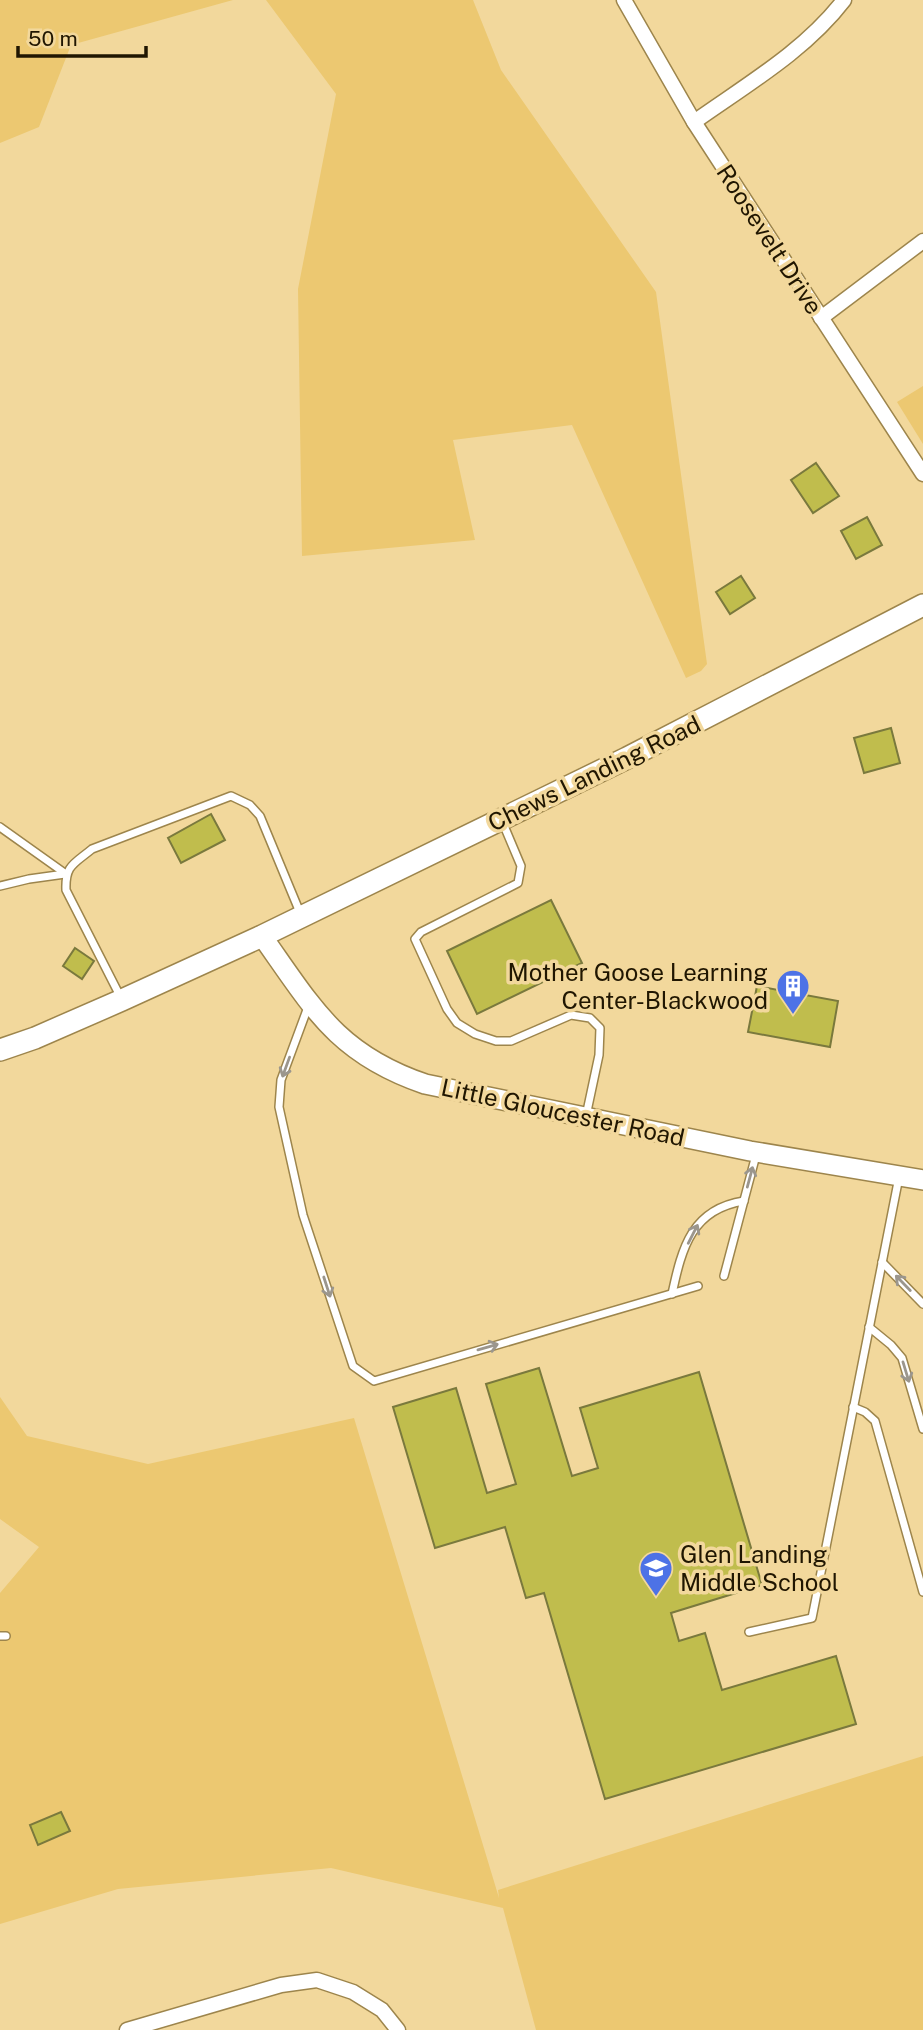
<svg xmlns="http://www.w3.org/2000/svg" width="923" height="2030" font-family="'Public Sans',sans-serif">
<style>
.green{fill:#ecc871}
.building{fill:#c0bd4d;stroke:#7a793d;stroke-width:2}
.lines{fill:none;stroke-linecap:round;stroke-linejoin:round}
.service-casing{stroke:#9d854c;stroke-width:10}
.minor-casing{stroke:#9d854c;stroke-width:17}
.tertiary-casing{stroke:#9d854c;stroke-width:22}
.secondary-casing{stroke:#9d854c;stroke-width:24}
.service{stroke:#fff;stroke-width:7}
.minor{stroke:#fff;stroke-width:14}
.tertiary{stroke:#fff;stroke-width:19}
.secondary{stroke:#fff;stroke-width:21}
.oneway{stroke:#9b968d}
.labels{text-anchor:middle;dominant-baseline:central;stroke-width:7;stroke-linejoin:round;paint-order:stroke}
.street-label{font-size:24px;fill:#201601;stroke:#f2d89c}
.poi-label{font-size:24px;fill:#201601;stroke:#f2d89c;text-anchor:end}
</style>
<rect width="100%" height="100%" fill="#f2d89c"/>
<!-- green -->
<g class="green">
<path d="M0 0H233L71 45 39 127 0 143Z"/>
<path d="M266 0H473L501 70 656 292 707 664 701 671 686 678 572 425 453 440 475 540 302 556 298 289 336 94Z"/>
<path d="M923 386V444L897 402Z"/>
<path d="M0 1397 27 1436 148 1464 354 1418 499 1898 498 1890 923 1756V2030H536L503 1908 331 1868 118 1889 0 1924V1593L39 1547 0 1519Z"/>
</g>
<!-- building -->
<g class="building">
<path d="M816 463 839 496 813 513 791 480Z"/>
<path d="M867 517 882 545 856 559 841 531Z"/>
<path d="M741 576 755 598 730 614 716 592Z"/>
<path d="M891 728 900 763 864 773 854 738Z"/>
<path d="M211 814 225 840 181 863 168 838Z"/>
<path d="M551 900 582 963 477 1014 447 951Z"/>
<path d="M75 948 94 961 82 979 63 966Z"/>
<path d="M757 986 838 1001 830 1047 748 1032Z"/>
<path d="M539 1368 572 1476 598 1468 580 1408 699 1372 762 1585 671 1613 679 1641 705 1633 722 1690 836 1656 856 1724 605 1799 544 1593 526 1598 505 1527 435 1548 393 1407 456 1388 487 1493 516 1484 486 1384Z"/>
<path d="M61 1812 70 1831 38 1845 30 1825Z"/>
</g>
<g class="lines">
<defs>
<g id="service">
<path d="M502 821 521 866 518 883 421 932 415 939 447 1009 457 1023 475 1034 496 1041H511L571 1015 590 1018 600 1028 599 1055 586 1116"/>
<path d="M0 827 66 874"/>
<path d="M0 886 29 879 65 874"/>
<path d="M120 996 66 890C65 865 74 864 92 849L231 796 250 805 260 816 301 915"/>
<path d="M308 1007 281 1080 279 1107 303 1215 353 1366 374 1381 698 1286"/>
<path d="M882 1262 923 1304"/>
<path d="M724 1276 756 1155"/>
<path d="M672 1294C682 1247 692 1209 744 1201"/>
<path d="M869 1327 891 1345 902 1358 923 1429"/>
<path d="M853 1407 865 1412 875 1421 923 1592"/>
<path d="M749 1632 812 1618 899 1177"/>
<path d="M0 1636H6"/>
</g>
<g id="minor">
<path d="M624 0 694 122 923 474"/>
<path d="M694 122C746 85 805 51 844 0"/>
<path d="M821 318 923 241"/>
<path d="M127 2030 281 1985 317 1980 353 1992 382 2010 398 2030"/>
</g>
<path id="tertiary" d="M262 936C313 1008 337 1054 425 1084L750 1151 923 1180"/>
<path id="secondary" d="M0 1050 35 1038 122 1000 262 936 627 758 923 605"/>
</defs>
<!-- service casing -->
<use href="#service" class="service-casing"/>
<!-- minor casing -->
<use href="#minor" class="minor-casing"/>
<!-- tertiary casing -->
<use href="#tertiary" class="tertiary-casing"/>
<!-- secondary casing -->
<use href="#secondary" class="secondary-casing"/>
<!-- service -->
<use href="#service" class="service"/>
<!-- minor -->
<use href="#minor" class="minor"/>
<!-- tertiary -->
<use href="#tertiary" class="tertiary"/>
<!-- secondary -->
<use href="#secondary" class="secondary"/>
</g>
<!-- one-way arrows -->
<defs><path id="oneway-shaft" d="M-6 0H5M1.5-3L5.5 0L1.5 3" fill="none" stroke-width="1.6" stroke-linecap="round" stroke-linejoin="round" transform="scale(1.75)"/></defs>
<g class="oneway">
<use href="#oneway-shaft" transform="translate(286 1067) rotate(110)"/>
<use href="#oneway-shaft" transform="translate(750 1177) rotate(-75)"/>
<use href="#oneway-shaft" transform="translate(693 1234) rotate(-63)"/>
<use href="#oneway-shaft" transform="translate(903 1283) rotate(-134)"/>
<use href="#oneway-shaft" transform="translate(327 1287) rotate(72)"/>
<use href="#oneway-shaft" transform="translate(488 1347) rotate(-16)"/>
<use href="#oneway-shaft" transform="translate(906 1372) rotate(73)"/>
</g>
<!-- icons -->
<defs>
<symbol id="building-pin" viewBox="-11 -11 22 30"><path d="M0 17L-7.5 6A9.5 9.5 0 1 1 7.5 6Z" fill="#4d72e6" stroke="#f2d89c"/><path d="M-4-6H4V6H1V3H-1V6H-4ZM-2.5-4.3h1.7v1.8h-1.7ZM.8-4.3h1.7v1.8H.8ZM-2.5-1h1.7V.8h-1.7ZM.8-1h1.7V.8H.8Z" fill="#fff"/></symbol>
<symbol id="school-pin" viewBox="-11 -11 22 30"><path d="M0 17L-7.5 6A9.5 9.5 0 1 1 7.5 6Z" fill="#4d72e6" stroke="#f2d89c"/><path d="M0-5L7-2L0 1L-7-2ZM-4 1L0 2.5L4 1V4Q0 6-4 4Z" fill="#fff"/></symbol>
</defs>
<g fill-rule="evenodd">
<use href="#building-pin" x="774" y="967" width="38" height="52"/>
<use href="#school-pin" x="637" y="1549" width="38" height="52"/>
</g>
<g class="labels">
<!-- street labels -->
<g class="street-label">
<text transform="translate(770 239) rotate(57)">Roosevelt Drive</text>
<text transform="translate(594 773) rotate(-26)">Chews Landing Road</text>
<text transform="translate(563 1112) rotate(12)">Little Gloucester Road</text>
</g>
<!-- poi labels -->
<g class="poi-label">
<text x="768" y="972">Mother Goose Learning<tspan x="768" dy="28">Center-Blackwood</tspan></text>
<text x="680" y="1554" text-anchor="start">Glen Landing<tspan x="680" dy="28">Middle School</tspan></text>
</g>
</g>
<!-- scale -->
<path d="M18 46v10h128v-10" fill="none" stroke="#201601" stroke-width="3.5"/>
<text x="28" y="46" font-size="21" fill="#201601" stroke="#f2d89c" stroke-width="5" paint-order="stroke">50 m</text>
</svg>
